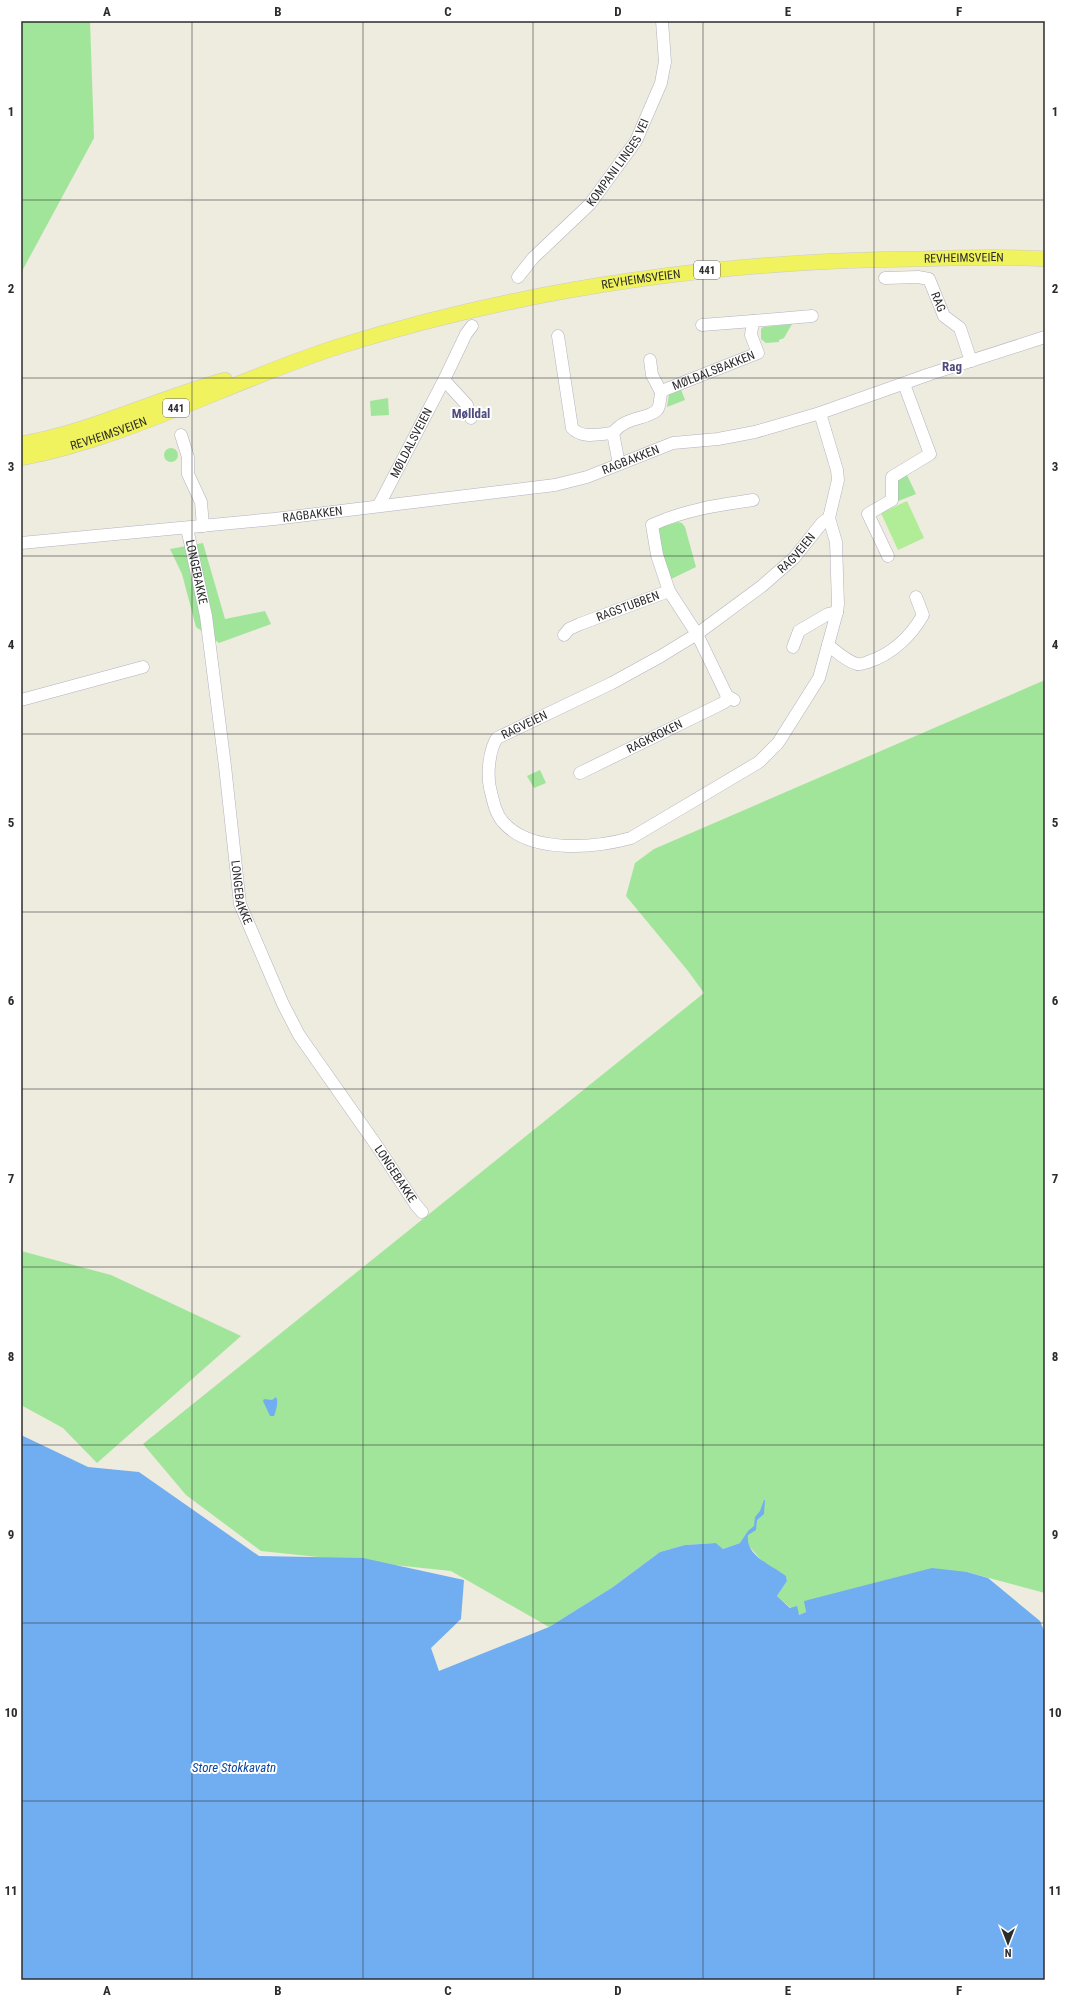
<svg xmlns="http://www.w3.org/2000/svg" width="1066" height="2001" font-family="'Roboto Condensed',sans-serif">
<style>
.green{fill:#a1e59a}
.pitch{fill:#b1ec96}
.water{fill:#70aef1}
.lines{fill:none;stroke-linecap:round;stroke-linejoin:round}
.minor-casing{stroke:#b3b2c0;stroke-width:13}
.major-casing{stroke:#ccc;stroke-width:16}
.minor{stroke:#fff;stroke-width:12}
.major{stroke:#f0f35e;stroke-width:15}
.grid{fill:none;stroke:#2c2c2c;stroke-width:1;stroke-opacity:0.55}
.labels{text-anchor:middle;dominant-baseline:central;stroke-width:4;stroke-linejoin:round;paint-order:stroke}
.shield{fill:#fff;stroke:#6b6b6b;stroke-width:1}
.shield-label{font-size:11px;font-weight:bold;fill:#2c2c2c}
.street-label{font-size:12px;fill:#2c2c2c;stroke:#fff}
.neighbourhood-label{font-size:13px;font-weight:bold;fill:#4f4b7e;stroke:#fff}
.water-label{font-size:13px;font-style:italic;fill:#0b47a2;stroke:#fff}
.neatline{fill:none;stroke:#2c2c2c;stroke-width:1.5}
.grid-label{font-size:13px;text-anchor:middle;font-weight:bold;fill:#2c2c2c}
</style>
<rect width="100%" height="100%" fill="#eeebdf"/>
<!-- green -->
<g class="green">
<path d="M21 21H90L94 138 21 273Z"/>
<path d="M792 324 784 338 779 340V342L766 343 761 339V329L763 327Z"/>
<path d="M680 387 685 400 667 407 669 394Z"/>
<path d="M388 398 389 415 371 416 370 401Z"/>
<circle cx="171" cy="455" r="7"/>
<path d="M906 473 916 494 896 502V479Z"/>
<path d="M678 522 682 523 685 527 696 567 669 580 654 532 658 528Z"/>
<path d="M203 543 225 619 265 611 271 624 219 643 196 627 182 574 170 549Z"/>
<path d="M1045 680V1593L967 1572 805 1601 806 1612 799 1615 777 1596 787 1581 786 1576 762 1561 749 1546 740 1543 723 1549 716 1543 685 1545 660 1552 613 1587 549 1627 451 1571 261 1551 186 1495 143 1444 704 993 688 971 626 896 635 863 654 849Z"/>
<path d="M540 770 546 783 534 788 527 776Z"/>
<path d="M21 1251 111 1275 241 1336 97 1463 63 1428 21 1405Z"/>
</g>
<!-- pitch -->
<path class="pitch" d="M907 501 924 538 898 550 881 513Z"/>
<!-- water -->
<g class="water">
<path d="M276 1397C279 1401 276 1411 274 1416H270L263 1401 264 1399 272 1400Z"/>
<path d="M21 1435 88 1467 139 1472 259 1556 363 1558 464 1580 461 1619 431 1648 439 1671 549 1627 613 1587 660 1552 685 1545 716 1543 723 1549 740 1543 748 1531 754 1526 755 1517 760 1511 764 1500H765L764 1514 757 1520 756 1530 748 1535C745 1556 772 1565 786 1576L787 1581 777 1596 790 1608 797 1606 799 1615 806 1612 804 1601 932 1568 967 1572 988 1578 1040 1621 1045 1633V1980H21Z"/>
</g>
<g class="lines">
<defs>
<g id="minor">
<path id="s1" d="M518 277 533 258 590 204 636 141 661 83 663 72 665 62 662 21"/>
<path id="s2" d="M885 278 918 277 929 279 944 316 960 328 971 361"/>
<path d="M702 325 753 321"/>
<path d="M558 336 572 428C582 439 599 434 613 433"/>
<path d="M650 360 652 375 661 392"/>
<path d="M444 380 467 405 471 418"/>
<path id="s3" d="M820 413 837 470 838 480 829 518 836 542 838 604 837 612 819 678 778 743 759 762 631 838C595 848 530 854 503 822 495 813 493 800 490 788 487 774 489 750 497 738L612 683 661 656 697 634 762 586 794 558 822 523 829 518"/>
<path d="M181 435 188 457V474L201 502 203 526"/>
<path id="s4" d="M619 464 613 433C626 416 647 420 657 410 662 404 658 394 664 390L758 353 751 335 753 321 812 316"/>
<path id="s5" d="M379 505 444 380 466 334 472 326"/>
<path id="s6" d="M187 528 206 616 225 766 240 904 283 1004 299 1035 379 1149 416 1205 422 1212"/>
<path id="s7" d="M21 543 274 519 555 485 587 477 673 443 718 439 755 432 820 413 930 374 1045 337"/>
<path d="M888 556 868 514 892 500V477L930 454 904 384"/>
<path d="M669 591 697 634 727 696"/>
<path id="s8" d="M564 635 569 629 580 624 669 591 657 555 652 525C684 510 718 505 753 500"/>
<path d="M828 645C837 652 846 661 857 664 860 665 865 663 868 662 892 654 911 636 923 615L916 597"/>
<path d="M793 647 799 631 828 614 837 612"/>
<path d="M21 700 143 667"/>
<path id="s9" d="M580 773 717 706 725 702 727 696 734 700"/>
</g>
<g id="major">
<path d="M21 444C90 432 157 399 225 380"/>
<path id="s10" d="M21 458C131 437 233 380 340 346 527 288 718 261 913 259 957 258 1001 256 1045 259"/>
</g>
</defs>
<!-- minor casing -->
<use href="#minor" class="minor-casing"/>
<!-- major casing -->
<use href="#major" class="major-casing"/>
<!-- minor -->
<use href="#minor" class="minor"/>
<!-- major -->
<use href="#major" class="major"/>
</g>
<!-- grid -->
<path class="grid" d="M192 21V1980M363 21V1980M533 21V1980M703 21V1980M874 21V1980M21 200H1045M21 378H1045M21 556H1045M21 734H1045M21 912H1045M21 1089H1045M21 1267H1045M21 1445H1045M21 1623H1045M21 1801H1045"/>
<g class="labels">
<!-- shield labels -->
<g class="shield">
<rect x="694" y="261" width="26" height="18" rx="3"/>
<rect x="163" y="399" width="26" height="18" rx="3"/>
</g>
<g class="shield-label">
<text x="707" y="270">441</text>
<text x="176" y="408">441</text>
</g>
<!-- street labels -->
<g class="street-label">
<text stroke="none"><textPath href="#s1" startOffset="153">KOMPANI LINGES VEI</textPath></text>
<text stroke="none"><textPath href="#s10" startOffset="971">REVHEIMSVEIEN</textPath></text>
<text stroke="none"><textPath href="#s10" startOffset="647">REVHEIMSVEIEN</textPath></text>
<text stroke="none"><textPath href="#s2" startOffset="69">RAG</textPath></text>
<text stroke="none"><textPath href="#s4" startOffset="157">MØLDALSBAKKEN</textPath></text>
<text stroke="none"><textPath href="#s10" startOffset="91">REVHEIMSVEIEN</textPath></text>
<text stroke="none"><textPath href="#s5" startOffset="70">MØLDALSVEIEN</textPath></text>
<text stroke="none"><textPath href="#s7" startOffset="617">RAGBAKKEN</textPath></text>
<text stroke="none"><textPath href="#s7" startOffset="293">RAGBAKKEN</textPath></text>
<text stroke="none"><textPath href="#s3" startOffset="1102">RAGVEIEN</textPath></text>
<text stroke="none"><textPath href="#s6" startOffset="45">LONGEBAKKE</textPath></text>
<text stroke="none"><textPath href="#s8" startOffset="71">RAGSTUBBEN</textPath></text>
<text stroke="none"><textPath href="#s3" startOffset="778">RAGVEIEN</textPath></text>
<text stroke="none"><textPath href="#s9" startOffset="83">RAGKROKEN</textPath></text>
<text stroke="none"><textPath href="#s6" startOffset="369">LONGEBAKKE</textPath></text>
<text stroke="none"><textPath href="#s6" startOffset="693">LONGEBAKKE</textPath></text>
</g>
<!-- neighbourhood labels -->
<g class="neighbourhood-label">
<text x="952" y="366">Rag</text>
<text x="471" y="413">Mølldal</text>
</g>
<!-- water labels -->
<g class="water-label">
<text x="234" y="1767">Store Stokkavatn</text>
</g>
</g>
<!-- border -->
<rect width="1066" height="2001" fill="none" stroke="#ffffff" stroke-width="44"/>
<!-- north arrow -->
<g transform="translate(1008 1943) rotate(180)" stroke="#ffffff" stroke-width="3" paint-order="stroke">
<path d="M0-3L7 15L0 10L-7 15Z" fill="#2c2c2c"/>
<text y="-6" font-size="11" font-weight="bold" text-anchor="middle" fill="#2c2c2c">N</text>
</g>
<rect x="22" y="22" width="1022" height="1957" class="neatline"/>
<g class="grid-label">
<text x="107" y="16">A</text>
<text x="278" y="16">B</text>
<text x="448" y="16">C</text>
<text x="618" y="16">D</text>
<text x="788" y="16">E</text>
<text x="959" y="16">F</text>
<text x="11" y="116">1</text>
<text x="1055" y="116">1</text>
<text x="11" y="293">2</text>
<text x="1055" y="293">2</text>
<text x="11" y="471">3</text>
<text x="1055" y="471">3</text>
<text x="11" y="649">4</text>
<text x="1055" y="649">4</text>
<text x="11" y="827">5</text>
<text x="1055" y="827">5</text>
<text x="11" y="1005">6</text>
<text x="1055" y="1005">6</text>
<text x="11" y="1183">7</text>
<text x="1055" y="1183">7</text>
<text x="11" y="1361">8</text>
<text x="1055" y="1361">8</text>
<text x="11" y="1539">9</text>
<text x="1055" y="1539">9</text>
<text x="11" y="1717">10</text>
<text x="1055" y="1717">10</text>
<text x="11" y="1895">11</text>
<text x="1055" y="1895">11</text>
<text x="107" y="1995">A</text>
<text x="278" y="1995">B</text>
<text x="448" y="1995">C</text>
<text x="618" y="1995">D</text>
<text x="788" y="1995">E</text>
<text x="959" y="1995">F</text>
</g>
</svg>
